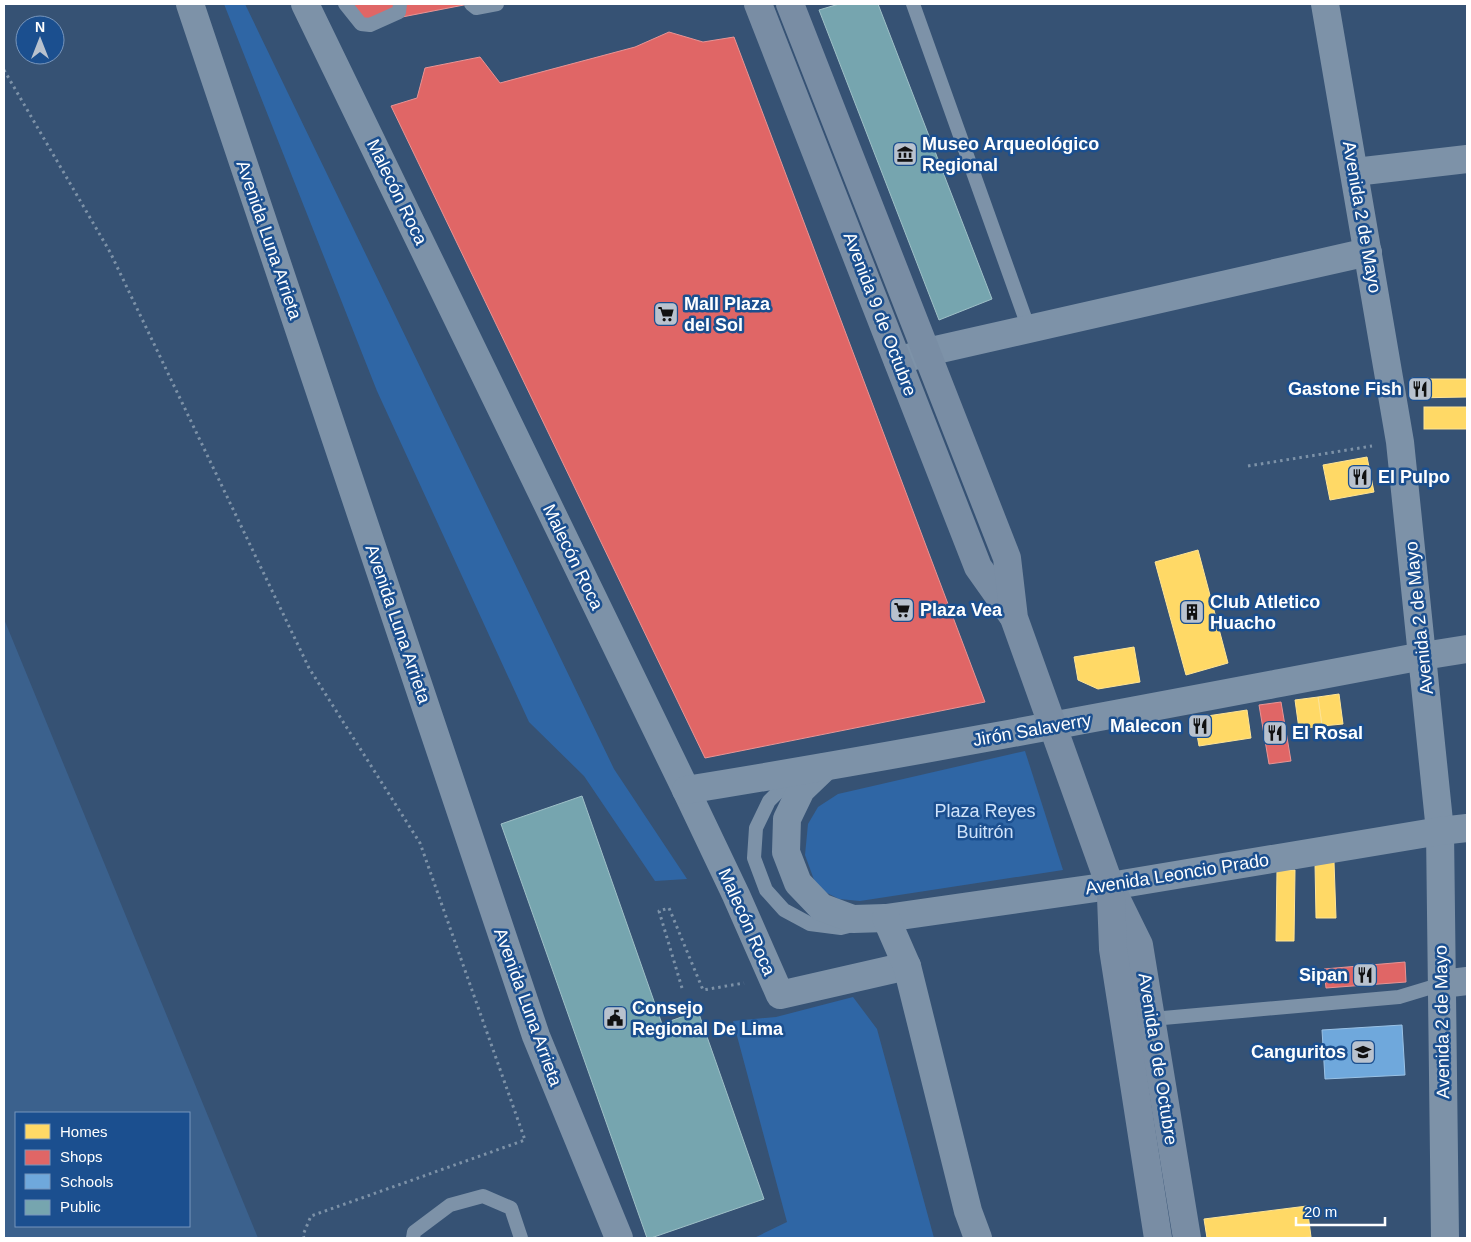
<svg xmlns="http://www.w3.org/2000/svg" width="1471" height="1242" font-family="Helvetica,sans-serif">
<style>
.green{fill:#2f66a5}
.water{fill:#3b618d;fill-rule:evenodd}
.homes{fill:#ffd966;stroke:#ffe494}
.shops{fill:#e06666;stroke:#e99494}
.schools{fill:#6fa8dc;stroke:#9ac2e6}
.public{fill:#76a5af;stroke:#9fc0c7}
.lines{fill:none;stroke-linecap:round;stroke-linejoin:round}
.path{stroke:#7d92a8;stroke-width:3;stroke-dasharray:2.5 4;stroke-linecap:butt}
.lane{stroke:#7d92a8;stroke-width:14}
.street{stroke:#7d92a8;stroke-width:28}
.secondary{stroke:#798da4;stroke-width:28}
.labels{text-anchor:middle;dominant-baseline:central;stroke-width:5;stroke-linejoin:round;paint-order:stroke}
.poi-label{font-size:18px;font-weight:bold;fill:#fff;stroke:#1b4f8f;text-anchor:start}
.street-label{font-size:18px;fill:#fff;stroke:#1b4f8f}
.park-label{font-size:18px;fill:#cfe3fa;stroke:#1b4f8f}
</style>
<rect width="100%" height="100%" fill="#365274"/>
<!-- green -->
<g class="green">
<path d="M224 4H245L614 769 687 879 655 881 584 776 529 722 377 391Z"/>
<path d="M1025 751 1063 870 860 901 839 899 817 888 805 855 808 824 818 807 838 794Z"/>
<path d="M853 997 877 1029 934 1238H754L787 1222 733 1021 776 1017Z"/>
</g>
<!-- water -->
<path class="water" d="M4 619 258 1238H4ZM16 1113H189V1226H16Z"/>
<!-- homes -->
<g class="homes">
<path d="M1411 379H1467V397L1411 398Z"/>
<rect x="1424" y="407" width="43" height="22"/>
<path d="M1367 457 1374 492 1330 500 1323 465Z"/>
<path d="M1198 550 1228 663 1186 675 1155 562Z"/>
<path d="M1134 647 1140 682 1098 689 1078 680 1074 657Z"/>
<path d="M1339 694 1343 724 1322 726 1318 697Z"/>
<path d="M1318 697 1322 726 1299 729 1295 700Z"/>
<path d="M1247 710 1251 738 1199 746 1194 718Z"/>
<path d="M1334 862 1336 918H1316L1315 863Z"/>
<path d="M1277 870H1295L1294 941H1276Z"/>
<path d="M1307 1206 1311 1237 1298 1238H1207L1204 1219Z"/>
</g>
<!-- shops -->
<g class="shops">
<path d="M352 4H469L361 25Z"/>
<path d="M669 32 703 42 734 37 985 702 705 758 391 106 417 98 425 68 480 57 500 83 635 47Z"/>
<path d="M1281 702 1291 761 1269 764 1259 705Z"/>
<path d="M1405 962 1406 982 1326 988 1324 969Z"/>
</g>
<!-- schools -->
<path class="schools" d="M1402 1025 1405 1075 1325 1079 1322 1030Z"/>
<!-- public -->
<g class="public">
<path d="M839 4H878L992 299 939 320 819 10Z"/>
<path d="M582 796 662 1024 698 1011 764 1199 651 1238H647L501 824Z"/>
</g>
<g class="lines">
<!-- path -->
<g class="path">
<path d="M4 70 110 252 309 668 420 843 525 1140 311 1216 303 1235 304 1238"/>
<path d="M1248 466 1372 446"/>
<path d="M682 988 659 911 669 908 703 990 744 983"/>
</g>
<!-- lane -->
<g class="lane">
<path d="M345 4 361 24 370 25 399 12 400 4"/>
<path d="M471 4 476 8 497 4"/>
<path d="M913 4 1029 329"/>
<path d="M797 778 788 782 769 801 756 828 754 858 766 890 784 910 810 924 841 928 853 925"/>
<path d="M1152 1019 1399 997 1442 984"/>
<path d="M413 1238 414 1232 450 1205 483 1196 511 1208 521 1238"/>
</g>
<!-- street -->
<g class="street">
<path d="M190 4 536 1036 619 1238"/>
<path d="M305 4 686 790 736 895 780 995 907 966"/>
<path d="M1325 4 1400 442 1440 831 1445 1238"/>
<path d="M1355 172 1467 159"/>
<path d="M898 361 927 352 1368 252"/>
<path d="M825 767 801 790 787 819 786 852 798 883 821 907 853 919 886 918 1110 886 1440 831 1467 828"/>
<path d="M686 790C933 750 1178 702 1423 656L1467 649"/>
<path d="M886 918 907 966 968 1211 978 1238"/>
<path d="M1442 984 1467 981"/>
</g>
<!-- secondary -->
<g class="secondary">
<path d="M758 4 978 567 1012 615"/>
<path d="M790 4 1007 558 1014 618 1110 886 1139 945 1187 1238"/>
<path d="M1111 897 1113 949 1158 1238"/>
</g>
</g>
<!-- icons -->
<defs>
<symbol id="museum-square" viewBox="-11 -11 22 22"><rect x="-9" y="-9" width="18" height="18" rx="4" fill="#b9c2ce" stroke="#1b4f8f"/><path d="M0-6L6-3V-2H-6V-3ZM-5-1h2V3h-2ZM-1-1h2V3h-2ZM3-1h2V3H3ZM-6 4H6V6H-6Z" fill="#111"/></symbol>
<symbol id="supermarket-square" viewBox="-11 -11 22 22"><rect x="-9" y="-9" width="18" height="18" rx="4" fill="#b9c2ce" stroke="#1b4f8f"/><path d="M-6-5.5h2.5l.6 2H6L4.5 2H-2.5L-4.4-4H-6ZM-1.5 3.2a1.3 1.3 0 1 0 .1 0ZM3 3.2a1.3 1.3 0 1 0 .1 0Z" fill="#111"/></symbol>
<symbol id="restaurant-square" viewBox="-11 -11 22 22"><rect x="-9" y="-9" width="18" height="18" rx="4" fill="#b9c2ce" stroke="#1b4f8f"/><path d="M-5-6h1v4h1v-4h1v4h1v-4h1v5L-1.5 .5V6h-2V.5L-5-1ZM5-6V6H3V1.5H1.5Q1.5-4 5-6Z" fill="#111"/></symbol>
<symbol id="building-square" viewBox="-11 -11 22 22"><rect x="-9" y="-9" width="18" height="18" rx="4" fill="#b9c2ce" stroke="#1b4f8f"/><path d="M-4-6H4V6H1V3H-1V6H-4ZM-2.5-4.3h1.7v1.8h-1.7ZM.8-4.3h1.7v1.8H.8ZM-2.5-1h1.7V.8h-1.7ZM.8-1h1.7V.8H.8Z" fill="#111"/></symbol>
<symbol id="civic-square" viewBox="-11 -11 22 22"><rect x="-9" y="-9" width="18" height="18" rx="4" fill="#b9c2ce" stroke="#1b4f8f"/><path d="M-.6-6.5H3V-4.5H.6V-3L4-1V1h2V6H-6V1h2V-1L-.6-3ZM-1.2 2.5V6h2.4V2.5Z" fill="#111"/></symbol>
<symbol id="school-square" viewBox="-11 -11 22 22"><rect x="-9" y="-9" width="18" height="18" rx="4" fill="#b9c2ce" stroke="#1b4f8f"/><path d="M0-5L7-2L0 1L-7-2ZM-4 1L0 2.5L4 1V4Q0 6-4 4Z" fill="#111"/></symbol>
</defs>
<g fill-rule="evenodd">
<use href="#museum-square" x="891" y="140" width="28" height="28"/>
<use href="#supermarket-square" x="652" y="300" width="28" height="28"/>
<use href="#restaurant-square" x="1406" y="375" width="28" height="28"/>
<use href="#restaurant-square" x="1346" y="463" width="28" height="28"/>
<use href="#supermarket-square" x="888" y="596" width="28" height="28"/>
<use href="#building-square" x="1178" y="598" width="28" height="28"/>
<use href="#restaurant-square" x="1186" y="712" width="28" height="28"/>
<use href="#restaurant-square" x="1261" y="719" width="28" height="28"/>
<use href="#restaurant-square" x="1351" y="961" width="28" height="28"/>
<use href="#civic-square" x="601" y="1004" width="28" height="28"/>
<use href="#school-square" x="1349" y="1038" width="28" height="28"/>
</g>
<g class="labels">
<!-- poi labels -->
<g class="poi-label">
<text x="922" y="144">Museo Arqueológico<tspan x="922" dy="21">Regional</tspan></text>
<text x="684" y="304">Mall Plaza<tspan x="684" dy="21">del Sol</tspan></text>
<text x="1402" y="389" text-anchor="end">Gastone Fish</text>
<text x="1378" y="477">El Pulpo</text>
<text x="1210" y="602">Club Atletico<tspan x="1210" dy="21">Huacho</tspan></text>
<text x="920" y="610">Plaza Vea</text>
<text x="1182" y="726" text-anchor="end">Malecon</text>
<text x="1292" y="733">El Rosal</text>
<text x="1348" y="975" text-anchor="end">Sipan</text>
<text x="632" y="1008">Consejo<tspan x="632" dy="21">Regional De Lima</tspan></text>
<text x="1346" y="1052" text-anchor="end">Canguritos</text>
</g>
<!-- street labels -->
<g class="street-label">
<text transform="translate(397 192) rotate(64)">Malecón Roca</text>
<text transform="translate(1362 217) rotate(80)">Avenida 2 de Mayo</text>
<text transform="translate(269 240) rotate(71)">Avenida Luna Arrieta</text>
<text transform="translate(880 314) rotate(69)">Avenida 9 de Octubre</text>
<text transform="translate(573 557) rotate(64)">Malecón Roca</text>
<text transform="translate(1419 618) rotate(-96)">Avenida 2 de Mayo</text>
<text transform="translate(398 624) rotate(71)">Avenida Luna Arrieta</text>
<text transform="translate(1032 730) rotate(-10)">Jirón Salaverry</text>
<text transform="translate(1177 874) rotate(-9)">Avenida Leoncio Prado</text>
<text transform="translate(747 922) rotate(66)">Malecón Roca</text>
<text transform="translate(528 1007) rotate(70)">Avenida Luna Arrieta</text>
<text transform="translate(1442 1022) rotate(-91)">Avenida 2 de Mayo</text>
<text transform="translate(1158 1059) rotate(81)">Avenida 9 de Octubre</text>
</g>
<!-- park labels -->
<g class="park-label">
<text x="985" y="811">Plaza Reyes<tspan x="985" dy="21">Buitrón</tspan></text>
</g>
</g>
<!-- border -->
<rect width="1471" height="1242" fill="none" stroke="#ffffff" stroke-width="10"/>
<!-- legend -->
<rect x="15" y="1112" width="175" height="115" fill="#1b4f8f" stroke="#7695bc"/>
<rect x="25" y="1124" width="25" height="15" fill="#ffd966" stroke="#7695bc"/>
<text x="60" y="1137" font-size="15" fill="#ffffff">Homes</text>
<rect x="25" y="1150" width="25" height="15" fill="#e06666" stroke="#7695bc"/>
<text x="60" y="1162" font-size="15" fill="#ffffff">Shops</text>
<rect x="25" y="1174" width="25" height="15" fill="#6fa8dc" stroke="#7695bc"/>
<text x="60" y="1187" font-size="15" fill="#ffffff">Schools</text>
<rect x="25" y="1200" width="25" height="15" fill="#76a5af" stroke="#7695bc"/>
<text x="60" y="1212" font-size="15" fill="#ffffff">Public</text>
<!-- north arrow -->
<g transform="translate(40 40)"><circle r="24" fill="#1b4f8f" stroke="#7695bc"/>
<path d="M0-4L9 19L0 12L-9 19Z" fill="#b9c2ce"/>
<text y="-8" font-size="14" font-weight="bold" text-anchor="middle" fill="#ffffff">N</text>
</g>
<!-- scale -->
<path d="M1296 1217v8h89v-8" fill="none" stroke="#ffffff" stroke-width="2.5"/>
<text x="1304" y="1217" font-size="15" fill="#ffffff" stroke="#1b4f8f" stroke-width="4" paint-order="stroke">20 m</text>
</svg>
